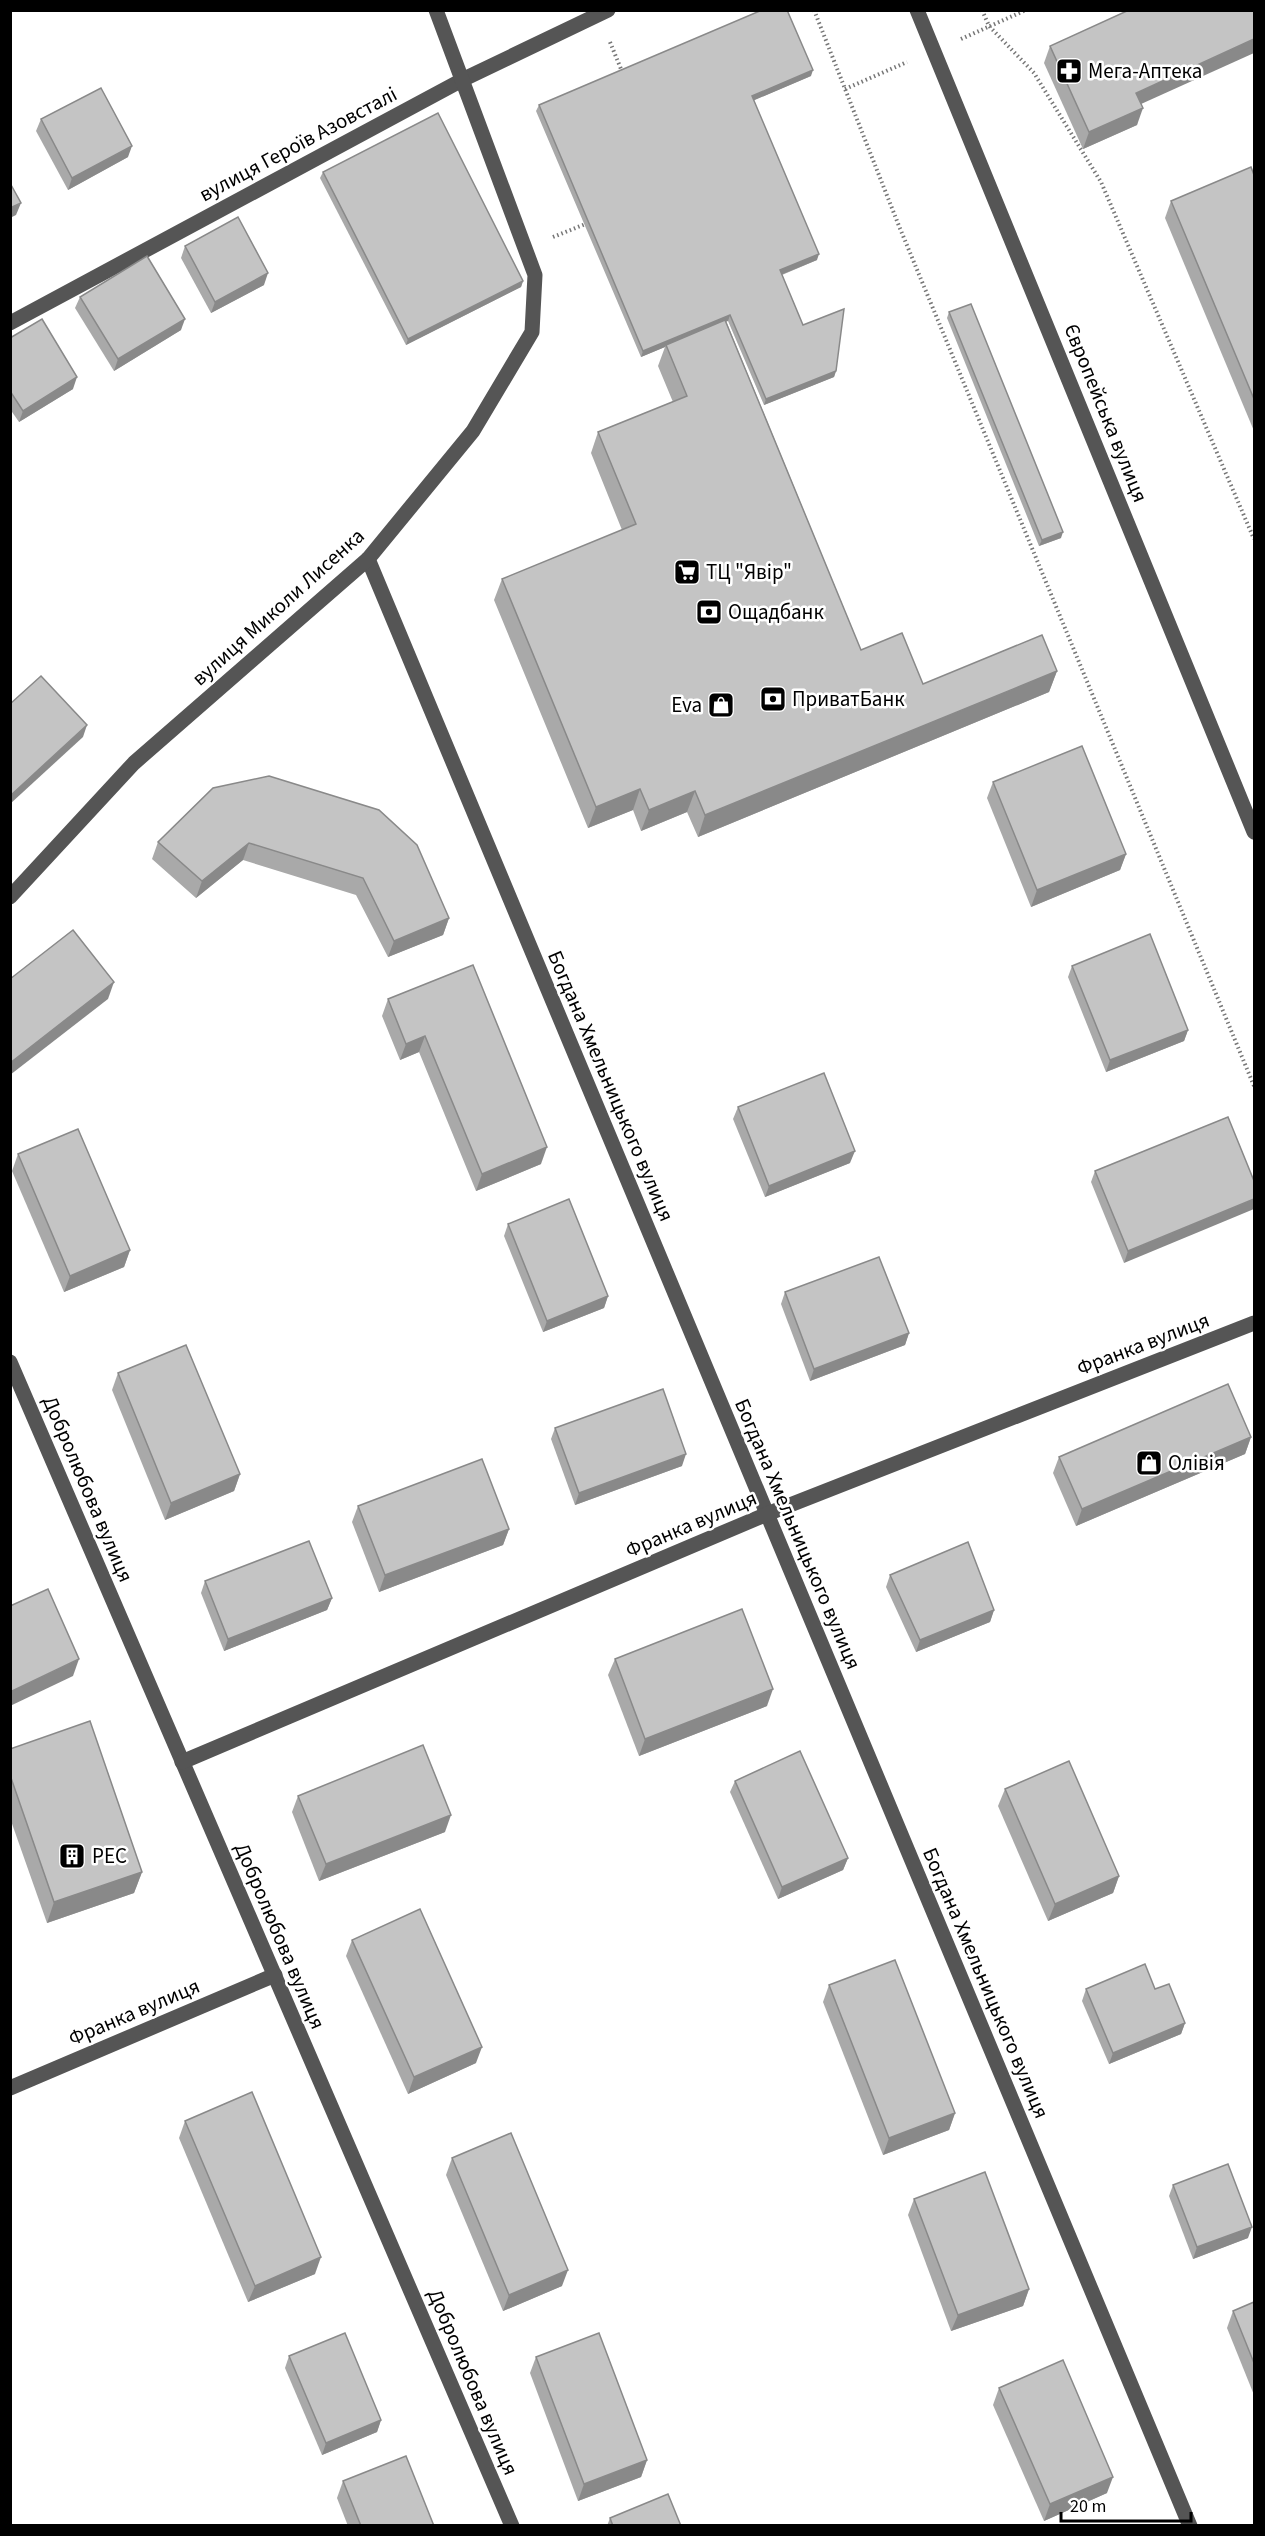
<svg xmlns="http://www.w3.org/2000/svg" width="1265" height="2536" font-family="'Source Sans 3',sans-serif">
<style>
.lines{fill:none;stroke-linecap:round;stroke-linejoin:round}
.path{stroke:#777;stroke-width:4;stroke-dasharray:1.5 3;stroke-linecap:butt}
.minor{stroke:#555;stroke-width:15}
.wall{fill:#a9a9a9}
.shaded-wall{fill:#898989}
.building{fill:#c4c4c4;stroke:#898989;stroke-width:1.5}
.labels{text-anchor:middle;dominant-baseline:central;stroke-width:5;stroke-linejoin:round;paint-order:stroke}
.poi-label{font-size:21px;fill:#000;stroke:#fff;text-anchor:start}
.street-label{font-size:21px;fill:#000;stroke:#fff}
</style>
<rect width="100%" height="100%" fill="#fff"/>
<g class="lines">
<!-- path -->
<g class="path">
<path d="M814 10 899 226 1254 1086"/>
<path d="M982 10 989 26 1034 73 1101 182 1254 539"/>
<path d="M961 39 1026 10"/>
<path d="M610 42 623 74"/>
<path d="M845 89 907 62"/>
<path d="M553 237 588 223"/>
</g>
<!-- minor -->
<g class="minor">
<path d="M917 10 1254 832"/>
<path d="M10 323 464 79 608 10"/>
<path d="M368 559 1190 2526"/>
<path d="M10 897 134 763 368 559 473 431 532 332 535 275 436 10"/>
<path d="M10 1362 512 2526"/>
<path d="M182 1762 767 1514 1254 1323"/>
<path d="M10 2088 275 1975"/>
</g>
</g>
<!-- wall -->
<g class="wall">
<path d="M1050 46 1141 104 1137 125 1083 149 1044 63Z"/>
<path d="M811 76 754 100 817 260 782 275 803 325 836 371 834 377 764 405 728 321H726L861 650 923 684 1057 671 1049 692 698 837 687 812 641 831 633 810 588 828 494 600 502 579 622 530 591 453 598 432 673 402 658 366 665 347 641 357 536 111 539 105Z"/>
<path d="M41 119 128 157 68 190 36 131Z"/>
<path d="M323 172 523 281 521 287 406 345 320 178Z"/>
<path d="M1254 175V431L1165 218 1171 201Z"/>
<path d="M185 246 264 285 211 313 181 258Z"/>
<path d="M80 297 181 330 114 371 75 308Z"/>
<path d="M949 312 1061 538 1039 546 947 318Z"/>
<path d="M10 338 73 389 19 422 10 409Z"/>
<path d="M993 782 1126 854 1120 870 1031 907 987 798Z"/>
<path d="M213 788 449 918 443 935 388 957 356 895 243 860 196 898 152 859 158 842Z"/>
<path d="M473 965 541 1164 476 1191 419 1052 400 1060 382 1016 388 999Z"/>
<path d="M1072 966 1188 1030 1184 1041 1106 1072 1068 977Z"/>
<path d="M738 1107 850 1163 765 1197 733 1119Z"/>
<path d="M1228 1117 1124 1263 1091 1182 1095 1171Z"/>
<path d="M18 1154 130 1250 124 1267 64 1292 12 1171Z"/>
<path d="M508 1224 608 1296 604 1308 543 1332 504 1236Z"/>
<path d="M785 1292 909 1333 905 1345 810 1381 781 1304Z"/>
<path d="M118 1373 240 1474 234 1491 165 1520 112 1390Z"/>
<path d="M555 1428 682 1466 575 1505 551 1439Z"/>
<path d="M1251 1437 1245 1454 1076 1526 1053 1473 1059 1457Z"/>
<path d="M358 1506 509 1529 503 1545 379 1592 352 1522Z"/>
<path d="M890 1575 994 1610 990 1622 916 1652 886 1587Z"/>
<path d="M205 1581 332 1598 327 1610 224 1651 201 1593Z"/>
<path d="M615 1659 767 1706 639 1756 608 1675Z"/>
<path d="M10 1749 142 1872 134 1893 47 1923 10 1818Z"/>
<path d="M735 1781 848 1858 843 1870 778 1899 730 1792Z"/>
<path d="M1005 1789 1119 1876 1113 1893 1048 1921 998 1806Z"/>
<path d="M298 1796 445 1832 319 1881 292 1812Z"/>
<path d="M352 1940 476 2063 408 2094 346 1956Z"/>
<path d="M829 1985 955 2113 949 2130 883 2155 823 2002Z"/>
<path d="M1086 1989 1185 2023 1181 2034 1109 2064 1082 2001Z"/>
<path d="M185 2121 315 2274 248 2302 179 2138Z"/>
<path d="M452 2158 562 2286 503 2311 446 2175Z"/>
<path d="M1173 2185 1248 2238 1193 2259 1169 2196Z"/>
<path d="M914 2199 1029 2289 1023 2306 951 2331 908 2215Z"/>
<path d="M1254 2302V2395L1227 2328 1233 2311Z"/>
<path d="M289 2356 381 2420 377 2432 322 2455 285 2368Z"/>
<path d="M536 2357 647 2460 641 2477 578 2501 530 2373Z"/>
<path d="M999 2388 1107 2493 1044 2521 993 2405Z"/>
<path d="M343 2481 434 2526H348L337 2498Z"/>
<path d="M610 2518 681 2526H607Z"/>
</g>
<!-- shaded-wall -->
<g class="shaded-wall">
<path d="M1254 39V53L1130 109 1136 93Z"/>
<path d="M813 70 811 76 750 102 752 96Z"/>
<path d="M1143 108 1137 125 1083 149 1089 132Z"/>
<path d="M132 146 128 157 68 190 72 178Z"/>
<path d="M21 203 16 215 10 218V208Z"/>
<path d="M819 254 817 260 778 276 780 270Z"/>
<path d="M268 273 264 285 211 313 215 302Z"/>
<path d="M523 281 521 287 406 345 408 339Z"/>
<path d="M730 315 728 321 667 347 666 345 665 347 641 357 643 351Z"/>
<path d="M185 319 181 330 114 371 118 359Z"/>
<path d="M836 371 834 377 764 405 766 399Z"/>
<path d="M77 377 73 389 19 422 23 411Z"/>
<path d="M1063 532 1061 538 1039 546 1042 540Z"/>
<path d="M1057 671 1049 692 698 837 705 815Z"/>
<path d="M87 725 83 737 10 804V796Z"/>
<path d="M640 789 633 810 588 828 596 807Z"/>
<path d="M695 791 687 812 641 831 649 810Z"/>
<path d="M249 843 243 860 196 898 202 881Z"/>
<path d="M1126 854 1120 870 1031 907 1037 890Z"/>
<path d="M449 918 443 935 388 957 394 941Z"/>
<path d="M114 982 108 999 10 1075V1063Z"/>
<path d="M1188 1030 1184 1041 1106 1072 1110 1060Z"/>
<path d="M425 1036 419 1052 400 1060 406 1044Z"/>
<path d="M547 1147 541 1164 476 1191 482 1174Z"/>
<path d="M855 1151 850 1163 765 1197 769 1186Z"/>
<path d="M1254 1199V1209L1124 1263 1128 1251Z"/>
<path d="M130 1250 124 1267 64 1292 70 1276Z"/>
<path d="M608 1296 604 1308 543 1332 547 1321Z"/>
<path d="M909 1333 905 1345 810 1381 814 1369Z"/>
<path d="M1251 1437 1245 1454 1076 1526 1082 1509Z"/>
<path d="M686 1454 682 1466 575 1505 579 1493Z"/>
<path d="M240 1474 234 1491 165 1520 171 1503Z"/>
<path d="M509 1529 503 1545 379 1592 385 1575Z"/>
<path d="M332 1598 327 1610 224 1651 228 1639Z"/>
<path d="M994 1610 990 1622 916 1652 920 1640Z"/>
<path d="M79 1659 73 1676 10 1706V1692Z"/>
<path d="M773 1689 767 1706 639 1756 645 1739Z"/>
<path d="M451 1815 445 1832 319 1881 326 1864Z"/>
<path d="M848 1858 843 1870 778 1899 782 1887Z"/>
<path d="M142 1872 134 1893 47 1923 54 1902Z"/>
<path d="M1119 1876 1113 1893 1048 1921 1055 1904Z"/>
<path d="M1185 2023 1181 2034 1109 2064 1113 2053Z"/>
<path d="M482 2047 476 2063 408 2094 414 2077Z"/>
<path d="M955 2113 949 2130 883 2155 889 2138Z"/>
<path d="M1252 2227 1248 2238 1193 2259 1197 2247Z"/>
<path d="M321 2257 315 2274 248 2302 255 2286Z"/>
<path d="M568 2270 562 2286 503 2311 509 2295Z"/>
<path d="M1029 2289 1023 2306 951 2331 958 2315Z"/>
<path d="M381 2420 377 2432 322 2455 326 2443Z"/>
<path d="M647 2460 641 2477 578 2501 584 2484Z"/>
<path d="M1113 2477 1107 2493 1044 2521 1050 2504Z"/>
</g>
<!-- building -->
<g class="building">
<path d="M762 10H787L813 70 752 96 819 254 780 270 803 325 844 309 836 371 766 399 730 315 643 351 539 105Z"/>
<path d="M1129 10H1254V39L1136 93 1143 108 1089 132 1050 46Z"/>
<path d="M101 88 132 146 72 178 41 119Z"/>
<path d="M438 113 523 281 408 339 323 172Z"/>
<path d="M1251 167 1254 175V399L1171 201Z"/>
<path d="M10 183 21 203 10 208Z"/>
<path d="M238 217 268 273 215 302 185 246Z"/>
<path d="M147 256 185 319 118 359 80 297Z"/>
<path d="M971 304 1063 532 1042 540 949 312Z"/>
<path d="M42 319 77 377 23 411 10 391V338Z"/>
<path d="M725 320 861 650 902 633 923 684 1042 635 1057 671 705 815 695 791 649 810 640 789 596 807 502 579 636 524 598 432 687 396 666 345Z"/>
<path d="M41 676 87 725 10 796V704Z"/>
<path d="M1082 746 1126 854 1037 890 993 782Z"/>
<path d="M269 776 379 810 417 845 449 918 394 941 363 878 249 843 202 881 158 842 213 788Z"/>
<path d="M73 930 114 982 10 1063V979Z"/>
<path d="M1150 934 1188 1030 1110 1060 1072 966Z"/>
<path d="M473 965 547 1147 482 1174 425 1036 406 1044 388 999Z"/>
<path d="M824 1073 855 1151 769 1186 738 1107Z"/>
<path d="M1228 1117 1254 1181V1199L1128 1251 1095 1171Z"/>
<path d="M78 1129 130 1250 70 1276 18 1154Z"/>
<path d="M569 1199 608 1296 547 1321 508 1224Z"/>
<path d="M879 1257 909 1333 814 1369 785 1292Z"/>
<path d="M186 1345 240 1474 171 1503 118 1373Z"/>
<path d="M1228 1384 1251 1437 1082 1509 1059 1457Z"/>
<path d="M663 1389 686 1454 579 1493 555 1428Z"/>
<path d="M482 1459 509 1529 385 1575 358 1506Z"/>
<path d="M309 1541 332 1598 228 1639 205 1581Z"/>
<path d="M968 1542 994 1610 920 1640 890 1575Z"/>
<path d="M48 1589 79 1659 10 1692V1606Z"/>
<path d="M742 1609 773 1689 645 1739 615 1659Z"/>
<path d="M90 1721 142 1872 54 1902 10 1775V1749Z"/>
<path d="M423 1745 451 1815 326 1864 298 1796Z"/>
<path d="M800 1751 848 1858 782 1887 735 1781Z"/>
<path d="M1069 1761 1119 1876 1055 1904 1005 1789Z"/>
<path d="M420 1909 482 2047 414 2077 352 1940Z"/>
<path d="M895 1960 955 2113 889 2138 829 1985Z"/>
<path d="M1145 1964 1155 1989 1169 1984 1185 2023 1113 2053 1086 1989Z"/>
<path d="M252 2092 321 2257 255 2286 185 2121Z"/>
<path d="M511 2133 568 2270 509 2295 452 2158Z"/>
<path d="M1228 2164 1252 2227 1197 2247 1173 2185Z"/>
<path d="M985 2172 1029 2289 958 2315 914 2199Z"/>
<path d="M1254 2302V2363L1233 2311Z"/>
<path d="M345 2333 381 2420 326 2443 289 2356Z"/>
<path d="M599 2333 647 2460 584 2484 536 2357Z"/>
<path d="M1063 2360 1113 2477 1050 2504 999 2388Z"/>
<path d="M406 2456 434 2526H361L343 2481Z"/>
<path d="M668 2494 681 2526H613L610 2518Z"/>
</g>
<!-- icons -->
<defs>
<symbol id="pharmacy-square" viewBox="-11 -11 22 22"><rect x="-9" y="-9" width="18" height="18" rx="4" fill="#000" stroke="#fff"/><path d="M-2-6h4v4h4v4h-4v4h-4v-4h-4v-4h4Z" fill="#fff"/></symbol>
<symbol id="supermarket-square" viewBox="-11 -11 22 22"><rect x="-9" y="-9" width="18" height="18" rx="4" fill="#000" stroke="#fff"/><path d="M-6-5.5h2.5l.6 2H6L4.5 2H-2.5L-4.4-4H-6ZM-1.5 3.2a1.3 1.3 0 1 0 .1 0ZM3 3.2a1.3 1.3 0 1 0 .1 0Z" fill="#fff"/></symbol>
<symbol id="bank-square" viewBox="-11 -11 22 22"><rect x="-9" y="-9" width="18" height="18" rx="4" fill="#000" stroke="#fff"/><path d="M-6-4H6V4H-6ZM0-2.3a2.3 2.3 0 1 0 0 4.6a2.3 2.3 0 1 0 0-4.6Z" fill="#fff"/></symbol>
<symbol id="shop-square" viewBox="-11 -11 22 22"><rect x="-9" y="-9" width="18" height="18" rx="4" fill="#000" stroke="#fff"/><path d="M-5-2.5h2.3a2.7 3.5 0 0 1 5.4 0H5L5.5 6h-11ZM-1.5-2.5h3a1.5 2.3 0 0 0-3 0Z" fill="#fff"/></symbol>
<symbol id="building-square" viewBox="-11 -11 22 22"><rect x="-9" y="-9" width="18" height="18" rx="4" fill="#000" stroke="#fff"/><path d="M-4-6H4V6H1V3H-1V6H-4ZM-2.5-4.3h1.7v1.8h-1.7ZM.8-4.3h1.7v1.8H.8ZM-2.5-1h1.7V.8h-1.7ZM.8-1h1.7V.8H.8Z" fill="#fff"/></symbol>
</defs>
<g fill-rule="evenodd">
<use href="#pharmacy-square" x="1054" y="56" width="30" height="30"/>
<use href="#supermarket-square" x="672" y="557" width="30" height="30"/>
<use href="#bank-square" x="694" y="597" width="30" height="30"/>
<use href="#bank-square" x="758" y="684" width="30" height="30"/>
<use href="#shop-square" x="706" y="690" width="30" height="30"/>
<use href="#shop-square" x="1134" y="1448" width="30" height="30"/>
<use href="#building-square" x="57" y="1841" width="30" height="30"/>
</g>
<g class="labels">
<!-- poi labels -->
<g class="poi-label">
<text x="1088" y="71">Мега-Аптека</text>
<text x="706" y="572">ТЦ "Явір"</text>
<text x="728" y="612">Ощадбанк</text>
<text x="792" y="699">ПриватБанк</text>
<text x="702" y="705" text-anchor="end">Eva</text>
<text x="1168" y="1463">Олівія</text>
<text x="92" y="1856">РЕС</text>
</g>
<!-- street labels -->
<g class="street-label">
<text transform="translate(298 144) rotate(-28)">вулиця Героїв Азовсталі</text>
<text transform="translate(1106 413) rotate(68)">Європейська вулиця</text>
<text transform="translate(278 607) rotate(-42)">вулиця Миколи Лисенка</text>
<text transform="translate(611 1086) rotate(67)">Богдана Хмельницького вулиця</text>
<text transform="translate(1143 1344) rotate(-21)">Франка вулиця</text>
<text transform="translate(88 1489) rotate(67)">Добролюбова вулиця</text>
<text transform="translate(691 1524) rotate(-23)">Франка вулиця</text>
<text transform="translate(798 1534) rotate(67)">Богдана Хмельницького вулиця</text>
<text transform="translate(280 1936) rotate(67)">Добролюбова вулиця</text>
<text transform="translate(986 1983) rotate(67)">Богдана Хмельницького вулиця</text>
<text transform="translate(134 2012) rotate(-23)">Франка вулиця</text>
<text transform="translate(473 2382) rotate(67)">Добролюбова вулиця</text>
</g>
</g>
<!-- border -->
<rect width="1265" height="2536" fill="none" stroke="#000000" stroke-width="24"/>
<!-- scale -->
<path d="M1061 2512v9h130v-9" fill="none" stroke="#000000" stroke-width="3"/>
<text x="1070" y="2512" font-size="18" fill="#000000" stroke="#ffffff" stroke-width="4.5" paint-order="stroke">20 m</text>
</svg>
